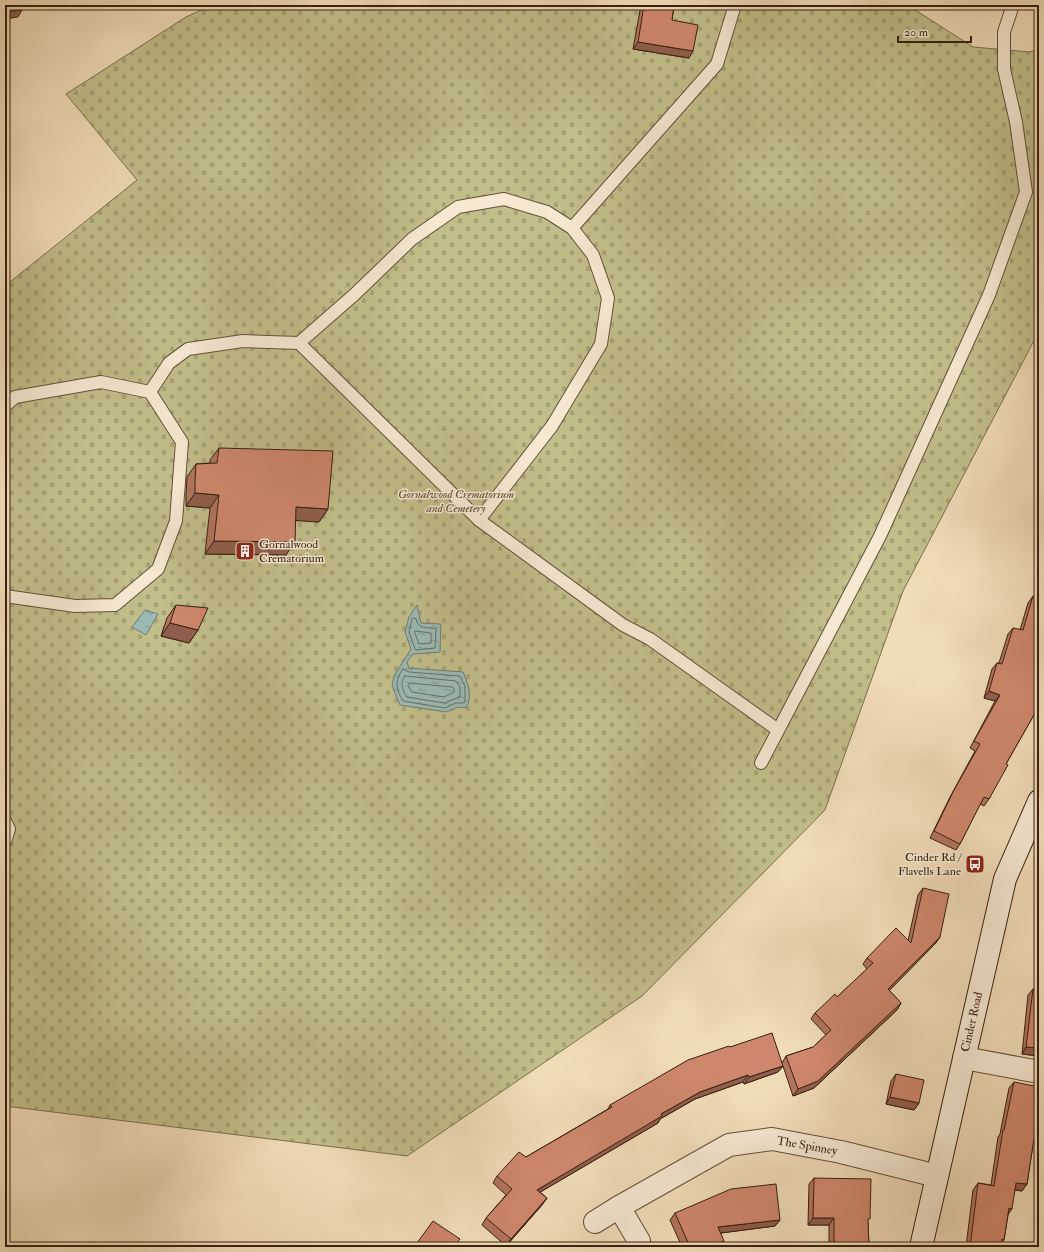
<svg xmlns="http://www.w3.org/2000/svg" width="1044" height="1252" font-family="'IM FELL Double Pica',serif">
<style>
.cemetery{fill:url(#cemetery-stones);stroke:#7c6f4e}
.water{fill:url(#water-ripples);stroke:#737c73}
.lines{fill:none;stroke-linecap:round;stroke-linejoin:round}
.shore{stroke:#6a6d63;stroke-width:1}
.lane-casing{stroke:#664f3c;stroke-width:14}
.street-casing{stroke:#664f3c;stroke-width:24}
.secondary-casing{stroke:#382012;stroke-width:24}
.lane{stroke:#f6e8d1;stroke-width:12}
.street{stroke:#f6e8d1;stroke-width:22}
.secondary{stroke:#f6e8d1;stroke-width:22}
.wall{fill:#b1745d;stroke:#382012}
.shaded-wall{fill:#905e4c;stroke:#382012}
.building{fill:#ce876c;stroke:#382012}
.labels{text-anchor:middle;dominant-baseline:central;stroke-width:3;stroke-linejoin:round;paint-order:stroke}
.park-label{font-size:12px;font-style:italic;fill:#5a4830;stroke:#f6e8d1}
.poi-label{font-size:12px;fill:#382012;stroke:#f6e8d1;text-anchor:start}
.street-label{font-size:12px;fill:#382012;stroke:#f6e8d1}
</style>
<defs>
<pattern id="cemetery-stones" width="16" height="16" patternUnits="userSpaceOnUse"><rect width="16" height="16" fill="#c1be8a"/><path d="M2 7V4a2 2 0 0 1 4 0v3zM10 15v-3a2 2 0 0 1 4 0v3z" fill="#a7a376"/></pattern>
<pattern id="water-ripples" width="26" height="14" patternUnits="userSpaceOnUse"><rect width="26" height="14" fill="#9bbab4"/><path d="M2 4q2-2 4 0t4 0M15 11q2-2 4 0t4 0" fill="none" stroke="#7f9791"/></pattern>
</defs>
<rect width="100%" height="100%" fill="#f1dcb8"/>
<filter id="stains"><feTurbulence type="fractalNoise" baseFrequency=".005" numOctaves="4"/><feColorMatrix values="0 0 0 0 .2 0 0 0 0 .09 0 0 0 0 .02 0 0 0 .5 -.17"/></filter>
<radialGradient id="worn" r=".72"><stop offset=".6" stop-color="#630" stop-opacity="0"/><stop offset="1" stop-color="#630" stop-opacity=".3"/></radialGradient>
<!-- cemetery -->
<path class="cemetery" d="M212 5H900L909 6 973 47 1030 52 1039 49V331L903 591 825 810 642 996 407 1156 5 1106V286L137 180 66 94 186 17Z"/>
<!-- water -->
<g class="water">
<path d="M417 605 421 623 441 624 440 652 413 654 407 662 409 668 463 672C468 684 473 696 466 708L458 707 446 712 400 705 392 686 394 676 411 649 405 632 409 617Z"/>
<path d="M145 610 158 614 146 635 132 627Z"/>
</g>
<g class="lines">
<!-- shore -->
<g class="shore">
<path d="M414 618 416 619C419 631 427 626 436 629L435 648 416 650 415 649 409 632 412 619Z"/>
<path d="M415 631 431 633V643L419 644 415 633Z"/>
<path d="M403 669 409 672 460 676 465 686V702L463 703H456L445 708 403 701C396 689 394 681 403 669Z"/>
<path d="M405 676 456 681 460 687V697L444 703 407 697C403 691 399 682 405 676Z"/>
<path d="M410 683 452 687 454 688V692L444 697 412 692 408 686Z"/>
</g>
<defs>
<g id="lane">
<path d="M572 228 717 64 735 5"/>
<path d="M150 392 169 363 188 349 243 341 299 343 355 294 412 239 458 207 504 199 547 212 572 228 593 255 608 298 601 344 552 426 479 520 299 343"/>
<path d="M5 406 15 397 101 382 150 392 182 442 176 521 158 569 115 605 75 606 5 596"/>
<path d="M479 520 623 625 650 639 778 730"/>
<path d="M761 763 880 536 989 295 1026 192 1016 122 1004 69V32L1013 5"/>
<path d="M5 821 9 829 6 839 5 841"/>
</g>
<g id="street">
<path d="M964 1058 1039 1072"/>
<path d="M619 1207 639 1241"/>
<path d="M595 1222 619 1207 729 1145 772 1139 841 1152 937 1176"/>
</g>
<path id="secondary" d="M921 1247 1005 879 1039 801"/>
</defs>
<!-- lane casing -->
<use href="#lane" class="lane-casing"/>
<!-- street casing -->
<use href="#street" class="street-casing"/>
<!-- secondary casing -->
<use href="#secondary" class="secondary-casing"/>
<!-- lane -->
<use href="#lane" class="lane"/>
<!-- street -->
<use href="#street" class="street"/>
<!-- secondary -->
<use href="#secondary" class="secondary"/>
</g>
<!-- wall -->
<g class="wall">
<path d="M641 5H674L672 20 689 58 633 49Z"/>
<path d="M219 448 328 509 319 522 296 520 286 555 205 554 210 508 186 506V494L187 477 196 464 210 463V460Z"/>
<path d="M1039 584V714L1035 713 1006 764 989 799 984 806 980 804 960 844 956 850 930 838 950 797 975 751 970 748 995 701 984 698 992 669 997 663H999L1008 634 1013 628 1020 630 1028 603 1033 596H1034Z"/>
<path d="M176 605 198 630 189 643 161 636 167 618Z"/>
<path d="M923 888 940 937 935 944 889 990 901 1003 897 1010 814 1088 793 1096 783 1066 778 1072 744 1084 743 1082 695 1099 660 1119 658 1123 540 1192 547 1198 542 1205 506 1246 482 1225 486 1218 506 1195 493 1183 497 1176 526 1157 608 1109 610 1105 730 1047 782 1063 786 1056 813 1047 826 1035 811 1019 815 1013 837 997 867 969 863 964 867 958 908 941 918 895Z"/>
<path d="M1033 989H1039V1056L1022 1054 1028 995Z"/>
<path d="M896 1074 919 1103 914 1110 886 1104 891 1081Z"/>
<path d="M1014 1082 1033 1145 1027 1184 1022 1191 1015 1190 1008 1215 1004 1240 1001 1244V1247H966L973 1190 978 1183 991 1185 998 1137 1000 1134 1009 1088Z"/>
<path d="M814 1178 868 1222 869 1247H829V1225H808L809 1184Z"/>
<path d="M675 1213 780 1220 775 1226 721 1233 719 1247H682L670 1220Z"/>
</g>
<!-- shaded-wall -->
<g class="shaded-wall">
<path d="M22 10 18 17 5 19V12Z"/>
<path d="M638 42 693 51 689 58 633 49Z"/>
<path d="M195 493 219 495 210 508 186 506Z"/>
<path d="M296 507 328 509 319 522 287 520Z"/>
<path d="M214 541 295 542 286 555 205 554Z"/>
<path d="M170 623 198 630 189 643 161 636Z"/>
<path d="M989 691 1000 695 995 701 984 698Z"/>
<path d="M1039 706V714L1034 713Z"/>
<path d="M940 937 935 944 884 996 888 989Z"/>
<path d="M901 1003 897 1010 814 1088 793 1096 798 1089Z"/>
<path d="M1026 1047 1039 1048V1056L1022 1054Z"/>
<path d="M783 1066 778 1072 744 1084 749 1077Z"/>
<path d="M748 1075 743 1082 695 1099 660 1119 658 1123 532 1197 537 1190 661 1114 700 1092Z"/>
<path d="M890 1097 919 1103 914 1110 886 1104Z"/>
<path d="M1016 1183 1027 1184 1022 1191 1011 1189Z"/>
<path d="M547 1198 542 1205 506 1246 511 1239Z"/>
<path d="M1009 1208 1012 1209 1007 1216Z"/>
<path d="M813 1218H834L829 1225H808Z"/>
<path d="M780 1220 775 1226 713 1234 718 1227Z"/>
<path d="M724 1241 719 1247H709Z"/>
</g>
<!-- building -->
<g class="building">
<path d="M5 5H22V10L5 12Z"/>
<path d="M644 5H674L672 20 698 25 693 51 638 42Z"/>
<path d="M219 448 333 451 328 509 296 507 295 542 214 541 219 495 195 493V481L196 464 217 463Z"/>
<path d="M1039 589V706L1006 764 1008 765 989 799 984 797 960 844 934 831 954 790 980 744 974 741 1000 695 989 691 997 663 1002 664 1013 628 1023 630 1033 596 1036 597Z"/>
<path d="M176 605 208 608 198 630 170 623Z"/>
<path d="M923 888 949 894 940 937 888 989 901 1003 818 1081 798 1089 786 1056 813 1047 831 1030 815 1013 835 994 837 997 873 963 867 958 896 928 911 943Z"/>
<path d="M1033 989H1039V1048L1026 1047Z"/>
<path d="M772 1033 783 1066 749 1077 748 1075 700 1092 661 1114 662 1116 537 1190 547 1198 511 1239 486 1218 512 1189 497 1176 519 1152 526 1157 612 1107 610 1105 688 1060 729 1046 730 1047Z"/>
<path d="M896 1074 924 1080 919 1103 890 1097Z"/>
<path d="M1014 1082 1039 1087V1115L1033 1145 1027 1184 1016 1183 1012 1209 1009 1208 1004 1240 1002 1239 1001 1247H970L978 1183 994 1186 1003 1130H1004Z"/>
<path d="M814 1178 871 1179 870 1219H868L869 1247H834V1218H813Z"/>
<path d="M776 1184 780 1220 718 1227 724 1241 709 1247H690L675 1213 731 1189Z"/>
<path d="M433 1221 460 1239 454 1247H414Z"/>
</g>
<!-- icons -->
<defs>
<symbol id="building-square" viewBox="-11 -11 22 22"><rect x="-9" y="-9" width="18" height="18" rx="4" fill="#8f2418" stroke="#f6e8d1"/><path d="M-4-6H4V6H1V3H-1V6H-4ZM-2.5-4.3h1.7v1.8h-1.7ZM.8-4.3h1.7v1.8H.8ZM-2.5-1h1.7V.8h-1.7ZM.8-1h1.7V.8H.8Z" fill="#fff"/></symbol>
<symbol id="bus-square" viewBox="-11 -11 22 22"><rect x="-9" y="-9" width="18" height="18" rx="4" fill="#8f2418" stroke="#f6e8d1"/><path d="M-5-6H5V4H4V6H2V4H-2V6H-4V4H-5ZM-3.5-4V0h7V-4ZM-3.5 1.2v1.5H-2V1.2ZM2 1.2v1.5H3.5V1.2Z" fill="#fff"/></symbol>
</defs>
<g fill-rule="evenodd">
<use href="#building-square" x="234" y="540" width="22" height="22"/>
<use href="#bus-square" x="964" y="853" width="22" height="22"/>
</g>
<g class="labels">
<!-- park labels -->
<g class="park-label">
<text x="456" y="494">Gornalwood Crematorium<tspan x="456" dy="14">and Cemetery</tspan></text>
</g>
<!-- poi labels -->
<g class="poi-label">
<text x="259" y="544">Gornalwood<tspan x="259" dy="14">Crematorium</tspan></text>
<text x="961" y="857" text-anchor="end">Cinder Rd /<tspan x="961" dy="14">Flavells Lane</tspan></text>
</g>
<!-- street labels -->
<g class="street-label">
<text transform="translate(972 1022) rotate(-77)">Cinder Road</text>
<text transform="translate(807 1146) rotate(10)">The Spinney</text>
</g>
</g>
<!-- margin -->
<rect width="1044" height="1252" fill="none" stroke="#f1dcb8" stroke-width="20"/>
<rect x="6" y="6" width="1032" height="1240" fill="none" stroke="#382012" stroke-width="2"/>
<rect x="10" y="10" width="1024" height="1232" fill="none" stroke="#382012"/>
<!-- scale -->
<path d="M898 36v6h73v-6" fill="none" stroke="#382012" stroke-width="2"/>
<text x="904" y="36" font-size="12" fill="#382012" stroke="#f6e8d1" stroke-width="3" paint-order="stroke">20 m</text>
<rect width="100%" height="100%" filter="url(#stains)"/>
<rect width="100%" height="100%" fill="url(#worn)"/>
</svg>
